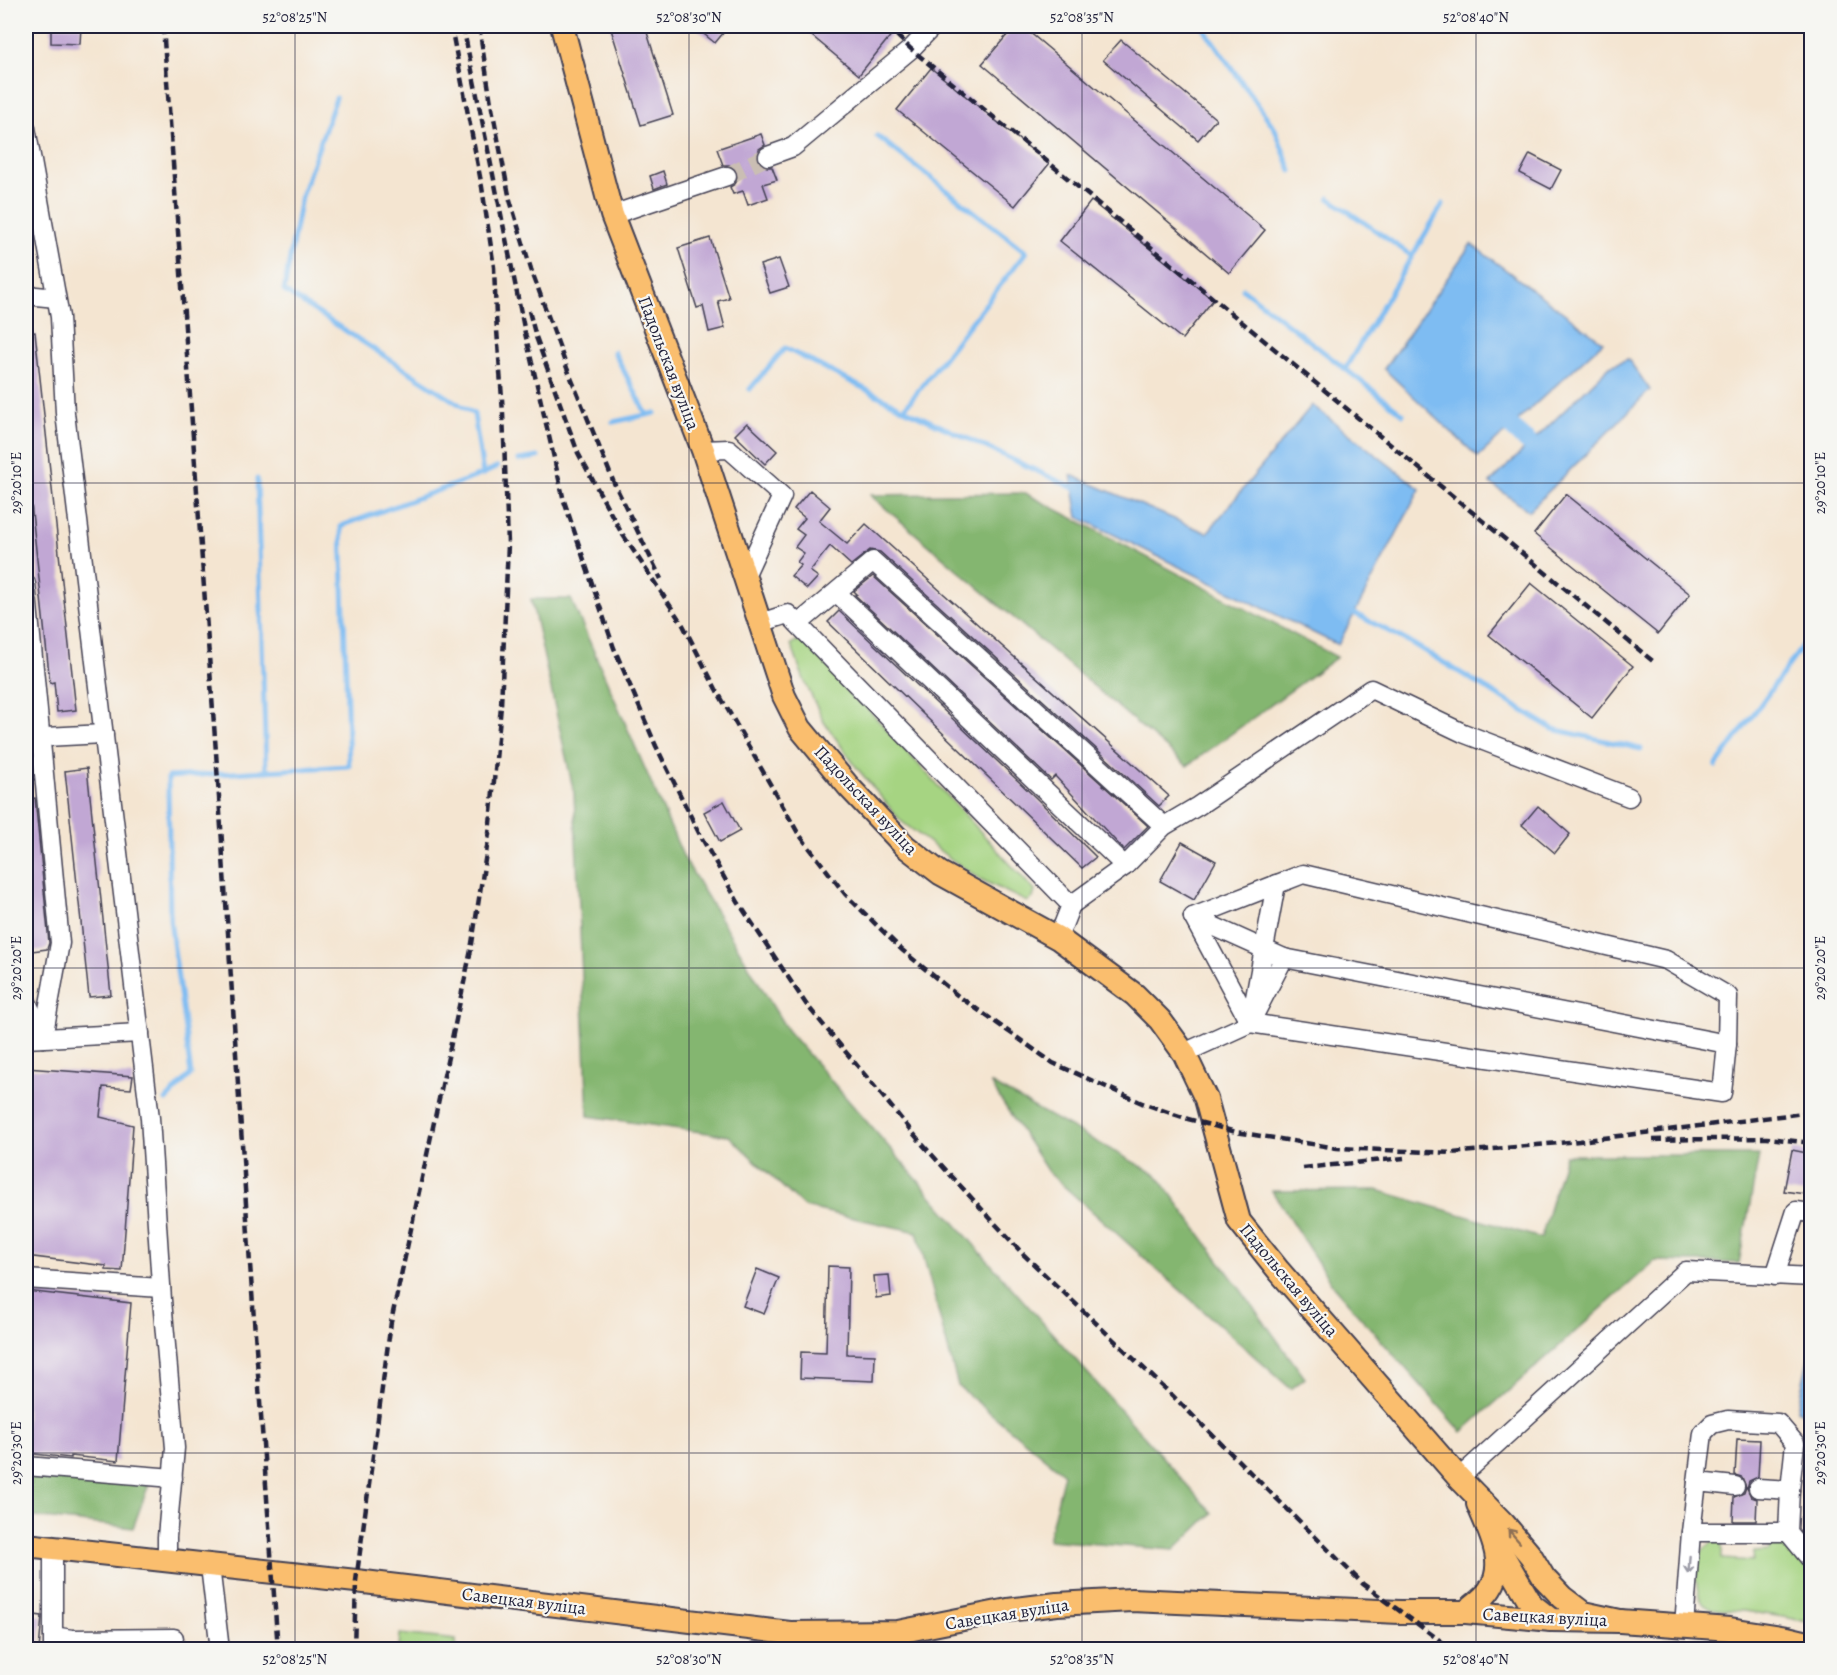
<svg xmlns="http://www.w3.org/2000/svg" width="1837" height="1675" font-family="Alegreya,serif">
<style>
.green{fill:#a6d482;stroke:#647b5e;stroke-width:1.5}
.forest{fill:#84b670;stroke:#536c56;stroke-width:1.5}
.water{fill:#7ebcf2;stroke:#506f96;stroke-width:1.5}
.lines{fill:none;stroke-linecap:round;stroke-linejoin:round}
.stream{stroke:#7ebcf2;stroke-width:5}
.canal{stroke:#7ebcf2;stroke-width:18}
.building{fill:#c1a7d4}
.minor-tunnel{stroke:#cabeb3;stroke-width:18;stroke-dasharray:18 9;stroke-linecap:butt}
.minor-casing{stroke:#423f52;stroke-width:21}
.major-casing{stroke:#423f52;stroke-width:26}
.minor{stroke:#fff;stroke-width:18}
.major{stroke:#fabe6e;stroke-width:22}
.rail{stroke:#22223b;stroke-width:4.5;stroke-dasharray:9 4.5;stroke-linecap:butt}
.oneway{stroke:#8e7054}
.oneway2{stroke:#9c9ca7}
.ticks{fill:none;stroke:#22223b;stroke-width:1.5;stroke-opacity:0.45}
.labels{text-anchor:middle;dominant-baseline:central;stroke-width:4.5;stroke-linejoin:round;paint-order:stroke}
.street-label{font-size:18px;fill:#22223b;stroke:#f6f6f2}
.neatline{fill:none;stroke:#22223b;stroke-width:2}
.ticks-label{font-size:15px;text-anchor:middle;fill:#22223b}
</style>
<rect width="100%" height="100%" fill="#f6f6f2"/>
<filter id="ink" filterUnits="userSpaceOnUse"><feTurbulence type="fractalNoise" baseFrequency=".0167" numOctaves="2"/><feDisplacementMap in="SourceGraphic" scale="12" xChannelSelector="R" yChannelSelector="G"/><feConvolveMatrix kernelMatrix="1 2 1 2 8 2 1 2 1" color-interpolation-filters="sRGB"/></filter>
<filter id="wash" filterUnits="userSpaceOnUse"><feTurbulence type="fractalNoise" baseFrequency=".008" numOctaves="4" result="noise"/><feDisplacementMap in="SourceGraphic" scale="24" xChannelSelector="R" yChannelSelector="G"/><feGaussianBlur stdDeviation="1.35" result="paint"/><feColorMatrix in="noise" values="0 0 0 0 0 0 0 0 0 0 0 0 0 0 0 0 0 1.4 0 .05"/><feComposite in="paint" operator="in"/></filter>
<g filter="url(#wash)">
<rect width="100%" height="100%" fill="#f4e5d1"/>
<!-- green -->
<g class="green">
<path d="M796 641 809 645 1035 891 1033 898 1027 902 982 880 948 857 901 821 857 768 824 722 804 680 791 644Z"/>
<path d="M1716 1539H1722V1559L1753 1561 1754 1552 1769 1551 1770 1543 1787 1546 1795 1549 1811 1572V1623C1789 1617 1766 1614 1743 1611 1734 1610 1720 1611 1711 1608 1698 1603 1697 1589 1696 1577 1696 1557 1701 1550 1716 1539Z"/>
<path d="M400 1634 456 1640V1649H399Z"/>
</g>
<!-- forest -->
<g class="forest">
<path d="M1025 493 1337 657 1187 766 870 495Z"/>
<path d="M531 599H571L684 858 787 1030 996 1270 1212 1513 1174 1550 1048 1540 1064 1474 958 1386 917 1232 804 1207 729 1136 588 1116 574 793Z"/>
<path d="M990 1083 1157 1175 1305 1378 1291 1389 1048 1172Z"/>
<path d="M1565 1155H1759L1739 1263 1655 1261 1462 1432 1333 1286 1272 1191 1377 1190 1541 1238Z"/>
<path d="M26 1475 149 1484 133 1528 26 1516Z"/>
</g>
<!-- water -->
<g class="water">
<path d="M1471 244 1603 342 1478 457 1384 369Z"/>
<path d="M1628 359 1650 390 1529 511 1490 483 1610 366Z"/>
<path d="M1312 405 1420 489 1338 645 1078 517 1071 475 1207 533Z"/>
<path d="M1811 1346H1812L1811 1417 1797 1410Z"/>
</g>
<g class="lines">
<!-- stream -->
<g class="stream">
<path d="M1202 26 1275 129 1291 171"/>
<path d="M336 98 301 197 284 291 474 414 483 474"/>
<path d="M877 136 1026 252 904 409"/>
<path d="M1329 198 1412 256"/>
<path d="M1243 289 1403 414"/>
<path d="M614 352 647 415"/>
<path d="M1345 369 1443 204"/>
<path d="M750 389 785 348 904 409 1078 490"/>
<path d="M613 422 655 413"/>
<path d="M519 460 538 457"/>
<path d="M257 479 266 771"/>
<path d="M1350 611 1413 644 1553 729 1641 749"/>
<path d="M1716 766 1812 633"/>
<path d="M166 1100 191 1074 170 919 168 777 349 766 341 526 483 474 497 467"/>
</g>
<!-- canal -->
<path class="canal" d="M1511 427 1530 444"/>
</g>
<g id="blocks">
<!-- building -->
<g class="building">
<path d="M51 26H81L80 44 51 43Z"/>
<path d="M610 26H645L673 115 641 125Z"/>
<path d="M694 26H729L715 43Z"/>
<path d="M800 26H882L892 34 859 75Z"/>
<path d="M1015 26H1022L1265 230 1229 273 982 64Z"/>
<path d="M1121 40 1216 119 1198 140 1103 60Z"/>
<path d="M931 68 1049 164 1015 206 897 110Z"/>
<path d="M761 134 765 145 759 149 757 159 761 165 767 167H772L777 180 763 184 768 198 748 205 743 191 733 194 730 187 735 184 738 179 737 172 730 165H723L717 149Z"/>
<path d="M1530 154 1561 170 1551 189 1520 173Z"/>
<path d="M663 171 667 184 654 189 650 176Z"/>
<path d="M1091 201 1213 300 1182 339 1060 241Z"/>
<path d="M710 238 729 298 718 301 725 328 709 332 703 306 697 308 678 248Z"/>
<path d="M779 259 789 287 770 293 760 265Z"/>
<path d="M35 332 76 710 57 712 54 682 50 683 26 455V333Z"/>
<path d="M747 423 777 451 765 464 735 435Z"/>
<path d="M810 490 830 507 819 521 847 544 866 524 1169 796 1159 806 880 552 870 550 851 565 830 546 810 571 818 577 807 589 791 576 801 565 797 562 804 553 795 547 804 535 796 529 805 518 794 509Z"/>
<path d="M1566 494 1690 594 1658 634 1534 534Z"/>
<path d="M873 576 1148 826 1124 850 1055 776 1051 780 855 595 857 594 854 591Z"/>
<path d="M1531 583 1633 666 1592 718 1489 635Z"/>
<path d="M839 611 1034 796 1096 857 1082 868 828 622Z"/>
<path d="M87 768 111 995 89 997 65 771Z"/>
<path d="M35 798 49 943 47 949 32 951 28 910 26 911V799Z"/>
<path d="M724 801 740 831 720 842 704 812Z"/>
<path d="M1538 806 1570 834 1555 853 1522 825Z"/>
<path d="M1182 842 1216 861 1194 900 1160 881Z"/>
<path d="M26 1068 133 1076 131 1089 103 1087 100 1117 133 1125 122 1271 106 1270V1266L26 1256Z"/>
<path d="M1792 1150 1812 1154V1195L1784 1191Z"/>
<path d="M828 1266 849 1267 847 1354 875 1355 874 1381 800 1378 801 1352 826 1353Z"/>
<path d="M757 1269 779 1278 764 1314 743 1306Z"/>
<path d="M889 1275 891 1296 876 1298 874 1276Z"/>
<path d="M26 1291 131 1303 118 1461 71 1456V1458L26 1453Z"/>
<path d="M1737 1439 1760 1440 1758 1477 1749 1481 1747 1488 1751 1497 1757 1499 1756 1521H1733L1734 1497 1744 1493 1746 1487 1742 1477 1735 1475Z"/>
<path d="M26 1614 42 1616 39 1650H26Z"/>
</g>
</g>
</g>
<g filter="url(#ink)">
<use href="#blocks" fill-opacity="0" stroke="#423f52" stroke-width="1.5"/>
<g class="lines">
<!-- minor-tunnel -->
<path class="minor-tunnel" d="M727 176 768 156"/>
<defs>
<g id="minor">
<path d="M26 128 60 317 65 413 150 1118 162 1300 175 1448 167 1537V1562"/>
<path d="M768 156 793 147 911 49 933 26"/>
<path d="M612 215 727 176"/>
<path d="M26 295 56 298"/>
<path d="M703 450 729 449 782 496 745 576"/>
<path d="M26 584 60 943 43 1038"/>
<path d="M837 593 1125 866"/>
<path d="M760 623 788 614 1071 905 1125 866 1164 826 1198 806 1371 689 1463 733 1629 797"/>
<path d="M798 624 873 561 1164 826"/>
<path d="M26 738 104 734"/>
<path d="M1303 874 1666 960 1728 996 1727 1044 1722 1093 1250 1023 1193 917Z"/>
<path d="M1193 917 1284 958 1727 1044"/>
<path d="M1058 938 1071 905"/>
<path d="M26 1000 43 1038"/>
<path d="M1254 1003 1276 884"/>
<path d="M26 1039 140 1033"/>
<path d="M1184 1053 1250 1023 1284 958"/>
<path d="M1775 1276 1796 1211 1812 1213"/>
<path d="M26 1279 161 1288"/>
<path d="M26 1466 173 1478"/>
<path d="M1459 1478 1686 1271 1812 1277"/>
<path d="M1697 1482 1703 1433 1712 1424 1728 1420 1778 1423 1795 1443 1790 1490"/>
<path d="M1758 1488 1790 1490 1788 1532 1812 1561"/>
<path d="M1691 1532H1788"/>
<path d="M53 1548V1650"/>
<path d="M210 1566 220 1650"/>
<path d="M1684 1626 1691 1532 1697 1482 1735 1486"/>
<path d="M53 1636 72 1639 174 1638"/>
</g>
<g id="major">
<path d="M562 26 612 215 703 450 784 696 800 728 849 787 905 846 940 873 1058 938 1135 995 1160 1020 1184 1053 1206 1099 1239 1221 1279 1271 1459 1478 1504 1524 1531 1556 1544 1578 1562 1597 1583 1613 1620 1621"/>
<path d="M26 1545 356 1581 790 1633 898 1632 1008 1610 1057 1604 1132 1600 1400 1612H1466L1551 1620 1620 1621 1730 1629 1787 1638 1812 1644"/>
<path d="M1498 1547 1532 1605 1551 1620"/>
<path d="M1466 1612C1473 1605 1485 1598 1490 1589 1508 1563 1488 1529 1478 1504"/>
</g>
</defs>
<!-- minor casing -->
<use href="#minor" class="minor-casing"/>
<!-- major casing -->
<use href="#major" class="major-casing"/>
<!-- minor -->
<use href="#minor" class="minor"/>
<!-- major -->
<use href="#major" class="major"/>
<!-- rail -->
<g class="rail">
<path d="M163 26 216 752 250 1264 278 1650"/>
<path d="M463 26 525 333 564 501 614 648 656 746 700 835 738 902 806 1004 923 1145 1023 1254 1173 1396 1363 1584 1453 1650"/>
<path d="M479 26 491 103 510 200 531 269 567 368 614 483 661 579"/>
<path d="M887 26 911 49 1655 663"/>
<path d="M529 311 536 337 578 453 621 532 683 625 716 689 798 833 845 894 902 950 957 995 1053 1063 1142 1103 1188 1119 1236 1132 1337 1148 1452 1153 1579 1141 1812 1112"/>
<path d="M1653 1140 1767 1138 1812 1143"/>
<path d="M1303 1168 1404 1158"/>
<path d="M354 1650 356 1581 391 1322 471 950 489 834 501 706 508 544 503 413 496 316 494 267 482 187 451 26"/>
</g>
</g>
<!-- one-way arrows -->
<defs><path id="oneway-shaft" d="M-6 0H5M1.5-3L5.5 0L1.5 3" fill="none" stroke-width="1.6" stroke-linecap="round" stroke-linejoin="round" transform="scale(1.5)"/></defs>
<use class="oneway" href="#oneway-shaft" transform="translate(1514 1536) rotate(-131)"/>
<use class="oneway2" href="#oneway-shaft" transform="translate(1689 1565) rotate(94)"/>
</g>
<!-- ticks -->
<path class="ticks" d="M295 26V1650M689 26V1650M1082 26V1650M1476 26V1650M26 483H1812M26 968H1812M26 1453H1812"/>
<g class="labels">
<!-- street labels -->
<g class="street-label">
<text transform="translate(669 363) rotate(69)">Падольская вуліца</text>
<text transform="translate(866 800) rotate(47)">Падольская вуліца</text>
<text transform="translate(1289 1280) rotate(50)">Падольская вуліца</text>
<text transform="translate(524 1601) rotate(7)">Савецкая вуліца</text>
<text transform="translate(1007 1614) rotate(-9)">Савецкая вуліца</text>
<text transform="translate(1545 1617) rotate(3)">Савецкая вуліца</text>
</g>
</g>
<!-- margin -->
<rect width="1837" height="1675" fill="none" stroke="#f6f6f2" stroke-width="66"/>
<rect x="33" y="33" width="1771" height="1609" class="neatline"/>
<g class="ticks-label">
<text x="295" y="22">52°08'25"N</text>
<text x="689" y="22">52°08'30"N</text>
<text x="1082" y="22">52°08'35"N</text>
<text x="1476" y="22">52°08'40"N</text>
<text transform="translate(1820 483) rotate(-90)" y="5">29°20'10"E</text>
<text transform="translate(16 483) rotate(-90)" y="5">29°20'10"E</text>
<text transform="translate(1820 968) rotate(-90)" y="5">29°20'20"E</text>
<text transform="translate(16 968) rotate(-90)" y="5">29°20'20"E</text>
<text transform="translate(1820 1453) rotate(-90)" y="5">29°20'30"E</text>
<text transform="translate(16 1453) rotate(-90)" y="5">29°20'30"E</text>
<text x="295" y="1664">52°08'25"N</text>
<text x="689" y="1664">52°08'30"N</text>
<text x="1082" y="1664">52°08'35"N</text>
<text x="1476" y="1664">52°08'40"N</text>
</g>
</svg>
